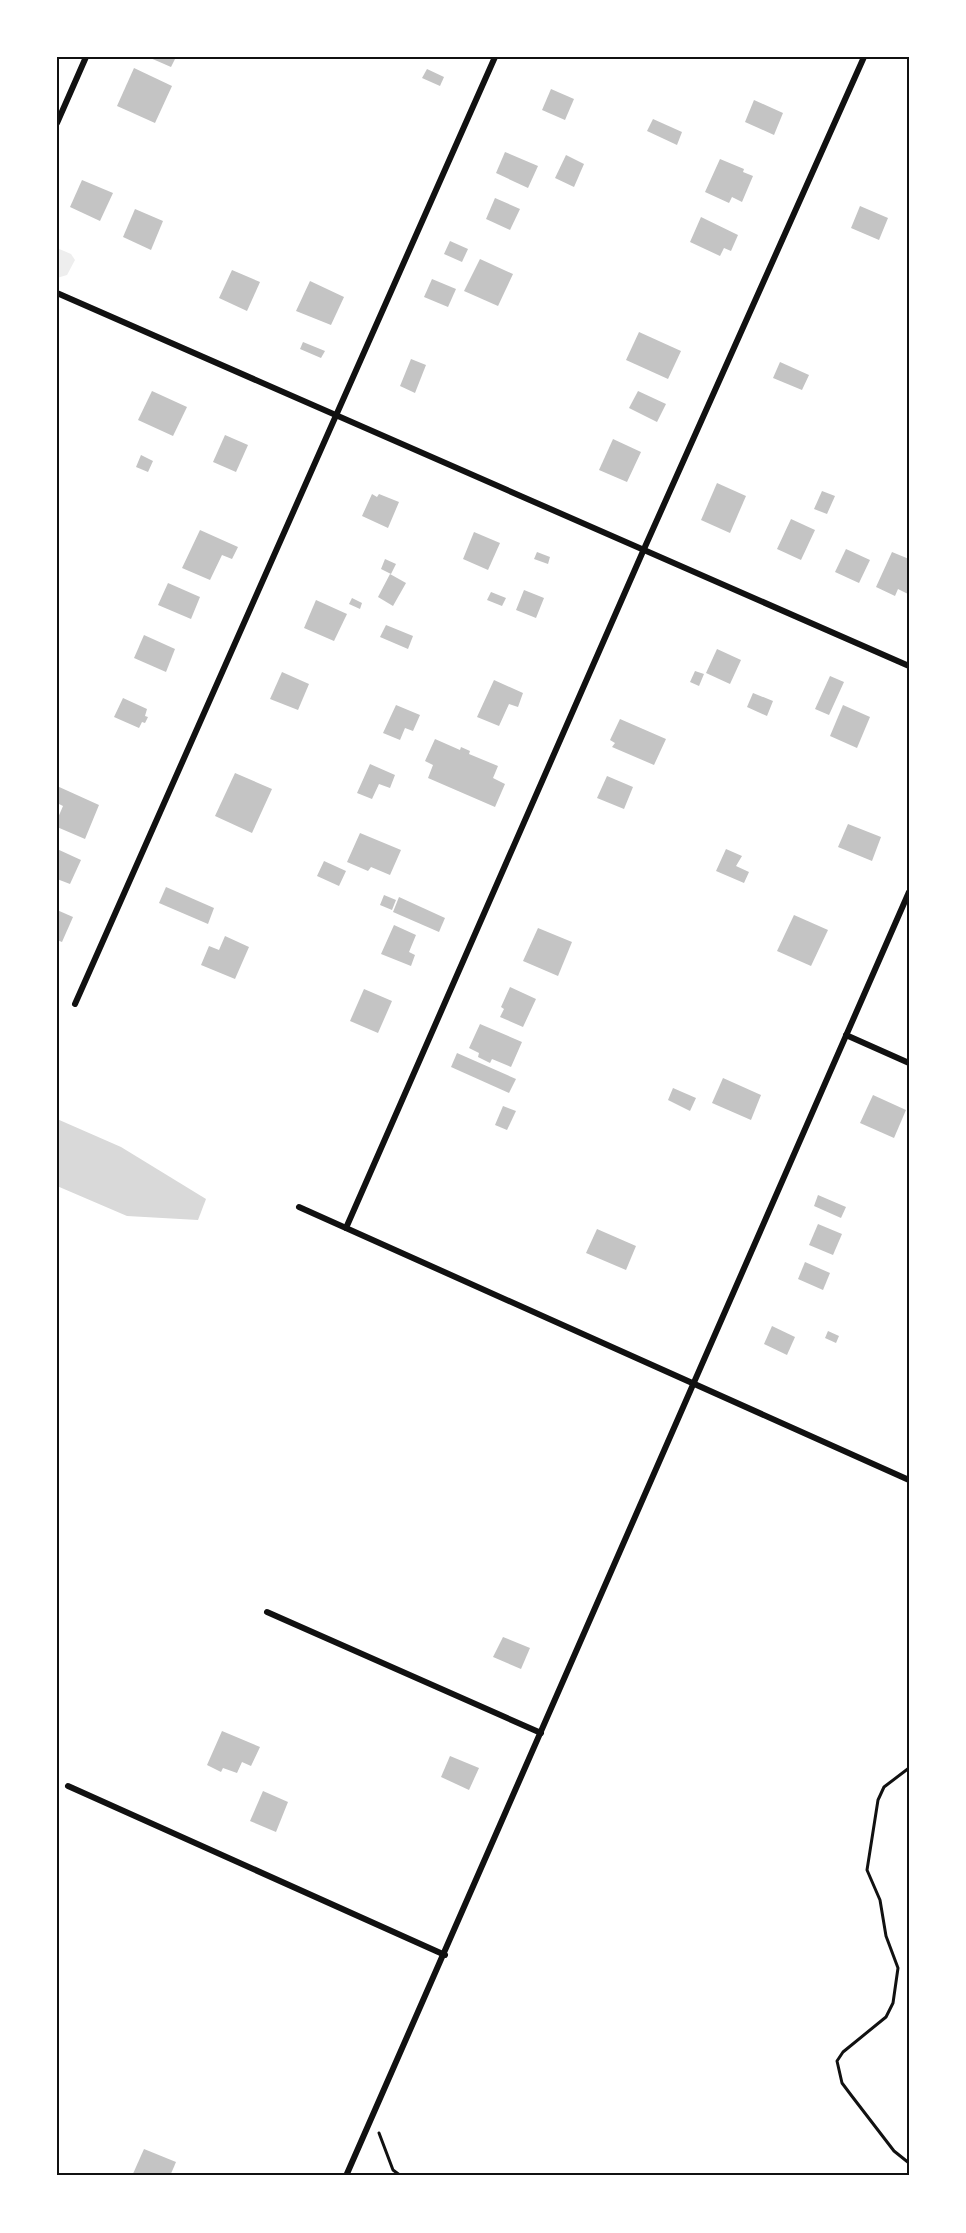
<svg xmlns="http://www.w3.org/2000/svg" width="966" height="2233" font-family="Rubik,sans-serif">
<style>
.green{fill:#eee}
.water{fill:#d9d9d9}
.building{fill:#c4c4c4}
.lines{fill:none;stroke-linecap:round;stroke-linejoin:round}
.path{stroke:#111;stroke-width:3}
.minor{stroke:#111;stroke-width:6}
.neatline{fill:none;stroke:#111;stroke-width:2}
</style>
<rect width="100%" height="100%" fill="#fff"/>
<!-- green -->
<path class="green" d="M57 248 71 254 75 260 67 275 57 278Z"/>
<!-- water -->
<path class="water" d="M57 1119 121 1147 206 1199 198 1220 127 1216 57 1186Z"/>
<!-- building -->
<g class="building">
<path d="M148 57H176L171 67Z"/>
<path d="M134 68 172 86 155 123 117 106Z"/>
<path d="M427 69 444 77 440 86 422 78Z"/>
<path d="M551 89 574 99 565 120 542 110Z"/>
<path d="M754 100 783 113 774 135 745 122Z"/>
<path d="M653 119 682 132 677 145 647 131Z"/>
<path d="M505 152 538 166 528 188 496 173Z"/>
<path d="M566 155 584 164 574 187 555 178Z"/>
<path d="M720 159 744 169 743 172 753 176 742 202 732 197 729 203 705 192Z"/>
<path d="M82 180 113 193 100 221 70 207Z"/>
<path d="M495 198 520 209 510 230 486 219Z"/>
<path d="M860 206 888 218 879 240 851 228Z"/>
<path d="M135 209 163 221 151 250 123 237Z"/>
<path d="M701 217 738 235 731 251 724 248 720 256 690 242Z"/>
<path d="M450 241 468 249 462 262 444 254Z"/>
<path d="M480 259 513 274 498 306 464 291Z"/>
<path d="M232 270 260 282 247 311 219 298Z"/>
<path d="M432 279 456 289 448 307 424 297Z"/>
<path d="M310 281 344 297 331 325 296 311Z"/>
<path d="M639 332 681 351 668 379 626 360Z"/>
<path d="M303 342 325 351 321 358 300 349Z"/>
<path d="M411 359 426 365 415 393 400 386Z"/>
<path d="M780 362 809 375 802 390 773 378Z"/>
<path d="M152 391 187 407 173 436 138 420Z"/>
<path d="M638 391 666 404 657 422 629 408Z"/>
<path d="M225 435 248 445 236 472 213 462Z"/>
<path d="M613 439 641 452 627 482 599 470Z"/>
<path d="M141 455 153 461 148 472 136 467Z"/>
<path d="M717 483 746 496 730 533 701 520Z"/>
<path d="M822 491 835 496 827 514 814 509Z"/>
<path d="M372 494 377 497 379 494 399 502 388 528 362 516Z"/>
<path d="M791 519 815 530 801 560 777 549Z"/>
<path d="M200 530 238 547 232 559 222 555 210 580 182 568Z"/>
<path d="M474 532 500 543 488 570 463 559Z"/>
<path d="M846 549 870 560 859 583 835 572Z"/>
<path d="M537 552 550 557 548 564 534 559Z"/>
<path d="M892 552 909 559 908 594 898 589 895 596 876 587Z"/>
<path d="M385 559 396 564 391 574 381 569Z"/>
<path d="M390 574 406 583 393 606 378 597Z"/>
<path d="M168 583 200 597 191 619 158 605Z"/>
<path d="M524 590 544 598 536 618 516 610Z"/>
<path d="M491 592 506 598 502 606 487 600Z"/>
<path d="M352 598 362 603 360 609 349 604Z"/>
<path d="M316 600 347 614 334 641 304 628Z"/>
<path d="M386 625 413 636 408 649 380 637Z"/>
<path d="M144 635 175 649 166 672 134 658Z"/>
<path d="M717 649 741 660 730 684 706 673Z"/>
<path d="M695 671 704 674 699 686 690 682Z"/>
<path d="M282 672 309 684 298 710 270 699Z"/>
<path d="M830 676 844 682 829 715 815 709Z"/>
<path d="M494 680 523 693 518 707 509 704 499 726 477 717Z"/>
<path d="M753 693 773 701 767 716 747 707Z"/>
<path d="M123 698 147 709 145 716 148 717 145 723 142 722 139 728 114 717Z"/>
<path d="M396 705 420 715 413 731 405 728 400 740 383 733Z"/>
<path d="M843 705 870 717 857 748 830 736Z"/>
<path d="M620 719 666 739 654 765 612 747 615 743 610 740Z"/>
<path d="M435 739 460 750 461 747 470 751 469 754 498 766 493 778 505 784 495 807 428 778 433 765 425 761Z"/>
<path d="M370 764 395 775 390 788 379 784 372 799 357 793Z"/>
<path d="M235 773 272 789 252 833 215 816Z"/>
<path d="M607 776 633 787 624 809 597 798Z"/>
<path d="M57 786 99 805 85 839 57 827V820L63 806 57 803Z"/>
<path d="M848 824 881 837 872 861 838 847Z"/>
<path d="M360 833 401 850 390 875 371 867 368 871 347 862Z"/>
<path d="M57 849 81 860 70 884 57 879Z"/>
<path d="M726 849 742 856 736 866 749 872 744 883 716 871Z"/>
<path d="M324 861 346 871 339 886 317 876Z"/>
<path d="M166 887 214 908 208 924 159 903Z"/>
<path d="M384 895 396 900 392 910 380 905Z"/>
<path d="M399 897 445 918 439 932 393 912Z"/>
<path d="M57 910 73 917 62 942 57 940Z"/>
<path d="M794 915 828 930 811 966 777 951Z"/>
<path d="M394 925 416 935 409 952 415 955 411 966 381 954Z"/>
<path d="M538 928 572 942 558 976 523 961Z"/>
<path d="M225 936 249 947 235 979 201 965 209 946 219 950Z"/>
<path d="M510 987 536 999 523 1027 500 1017 504 1009 501 1007Z"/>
<path d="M364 989 392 1001 378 1033 350 1021Z"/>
<path d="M480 1024 522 1042 511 1067 492 1059 490 1063 478 1057 479 1053 469 1048Z"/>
<path d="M457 1053 516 1079 509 1093 451 1067Z"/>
<path d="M723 1078 761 1095 751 1120 712 1103Z"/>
<path d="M673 1088 696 1098 690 1111 668 1100Z"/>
<path d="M873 1095 906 1110 894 1138 860 1123Z"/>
<path d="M503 1106 516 1111 507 1130 495 1125Z"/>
<path d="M818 1195 846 1207 841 1218 814 1206Z"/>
<path d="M818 1224 842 1234 833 1255 809 1245Z"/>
<path d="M597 1229 636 1246 626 1270 586 1253Z"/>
<path d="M805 1262 830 1273 823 1290 798 1279Z"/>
<path d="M772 1326 795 1337 787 1355 764 1344Z"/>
<path d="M828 1331 839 1336 836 1343 825 1338Z"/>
<path d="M503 1637 530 1648 521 1669 493 1657Z"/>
<path d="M222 1731 260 1747 251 1766 242 1762 237 1773 223 1768 221 1772 207 1765Z"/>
<path d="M450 1756 479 1768 469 1790 441 1777Z"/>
<path d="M263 1791 288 1802 276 1832 250 1821Z"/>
<path d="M144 2149 176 2162 170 2176H132Z"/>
</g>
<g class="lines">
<!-- path -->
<g class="path">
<path d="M909 1768 884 1787 878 1800 867 1870 880 1900 886 1936 898 1968 893 2003 886 2017 843 2052 837 2061 842 2083 851 2095 894 2151 909 2163"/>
<path d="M379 2133 393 2170 401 2176"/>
</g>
<!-- minor -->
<g class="minor">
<path d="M57 123 86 57"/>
<path d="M57 293C340 419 625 541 909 666"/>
<path d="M75 1004 495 57"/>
<path d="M846 1035 909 1063"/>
<path d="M299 1207 909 1480"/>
<path d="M346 1228 644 549 864 57"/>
<path d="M267 1612 541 1733"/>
<path d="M68 1786 445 1955"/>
<path d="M346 2176C535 1749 721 1320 909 892"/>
</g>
</g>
<!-- border -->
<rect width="966" height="2233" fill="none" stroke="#ffffff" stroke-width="117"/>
<rect x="58" y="58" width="850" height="2116" class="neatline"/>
</svg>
